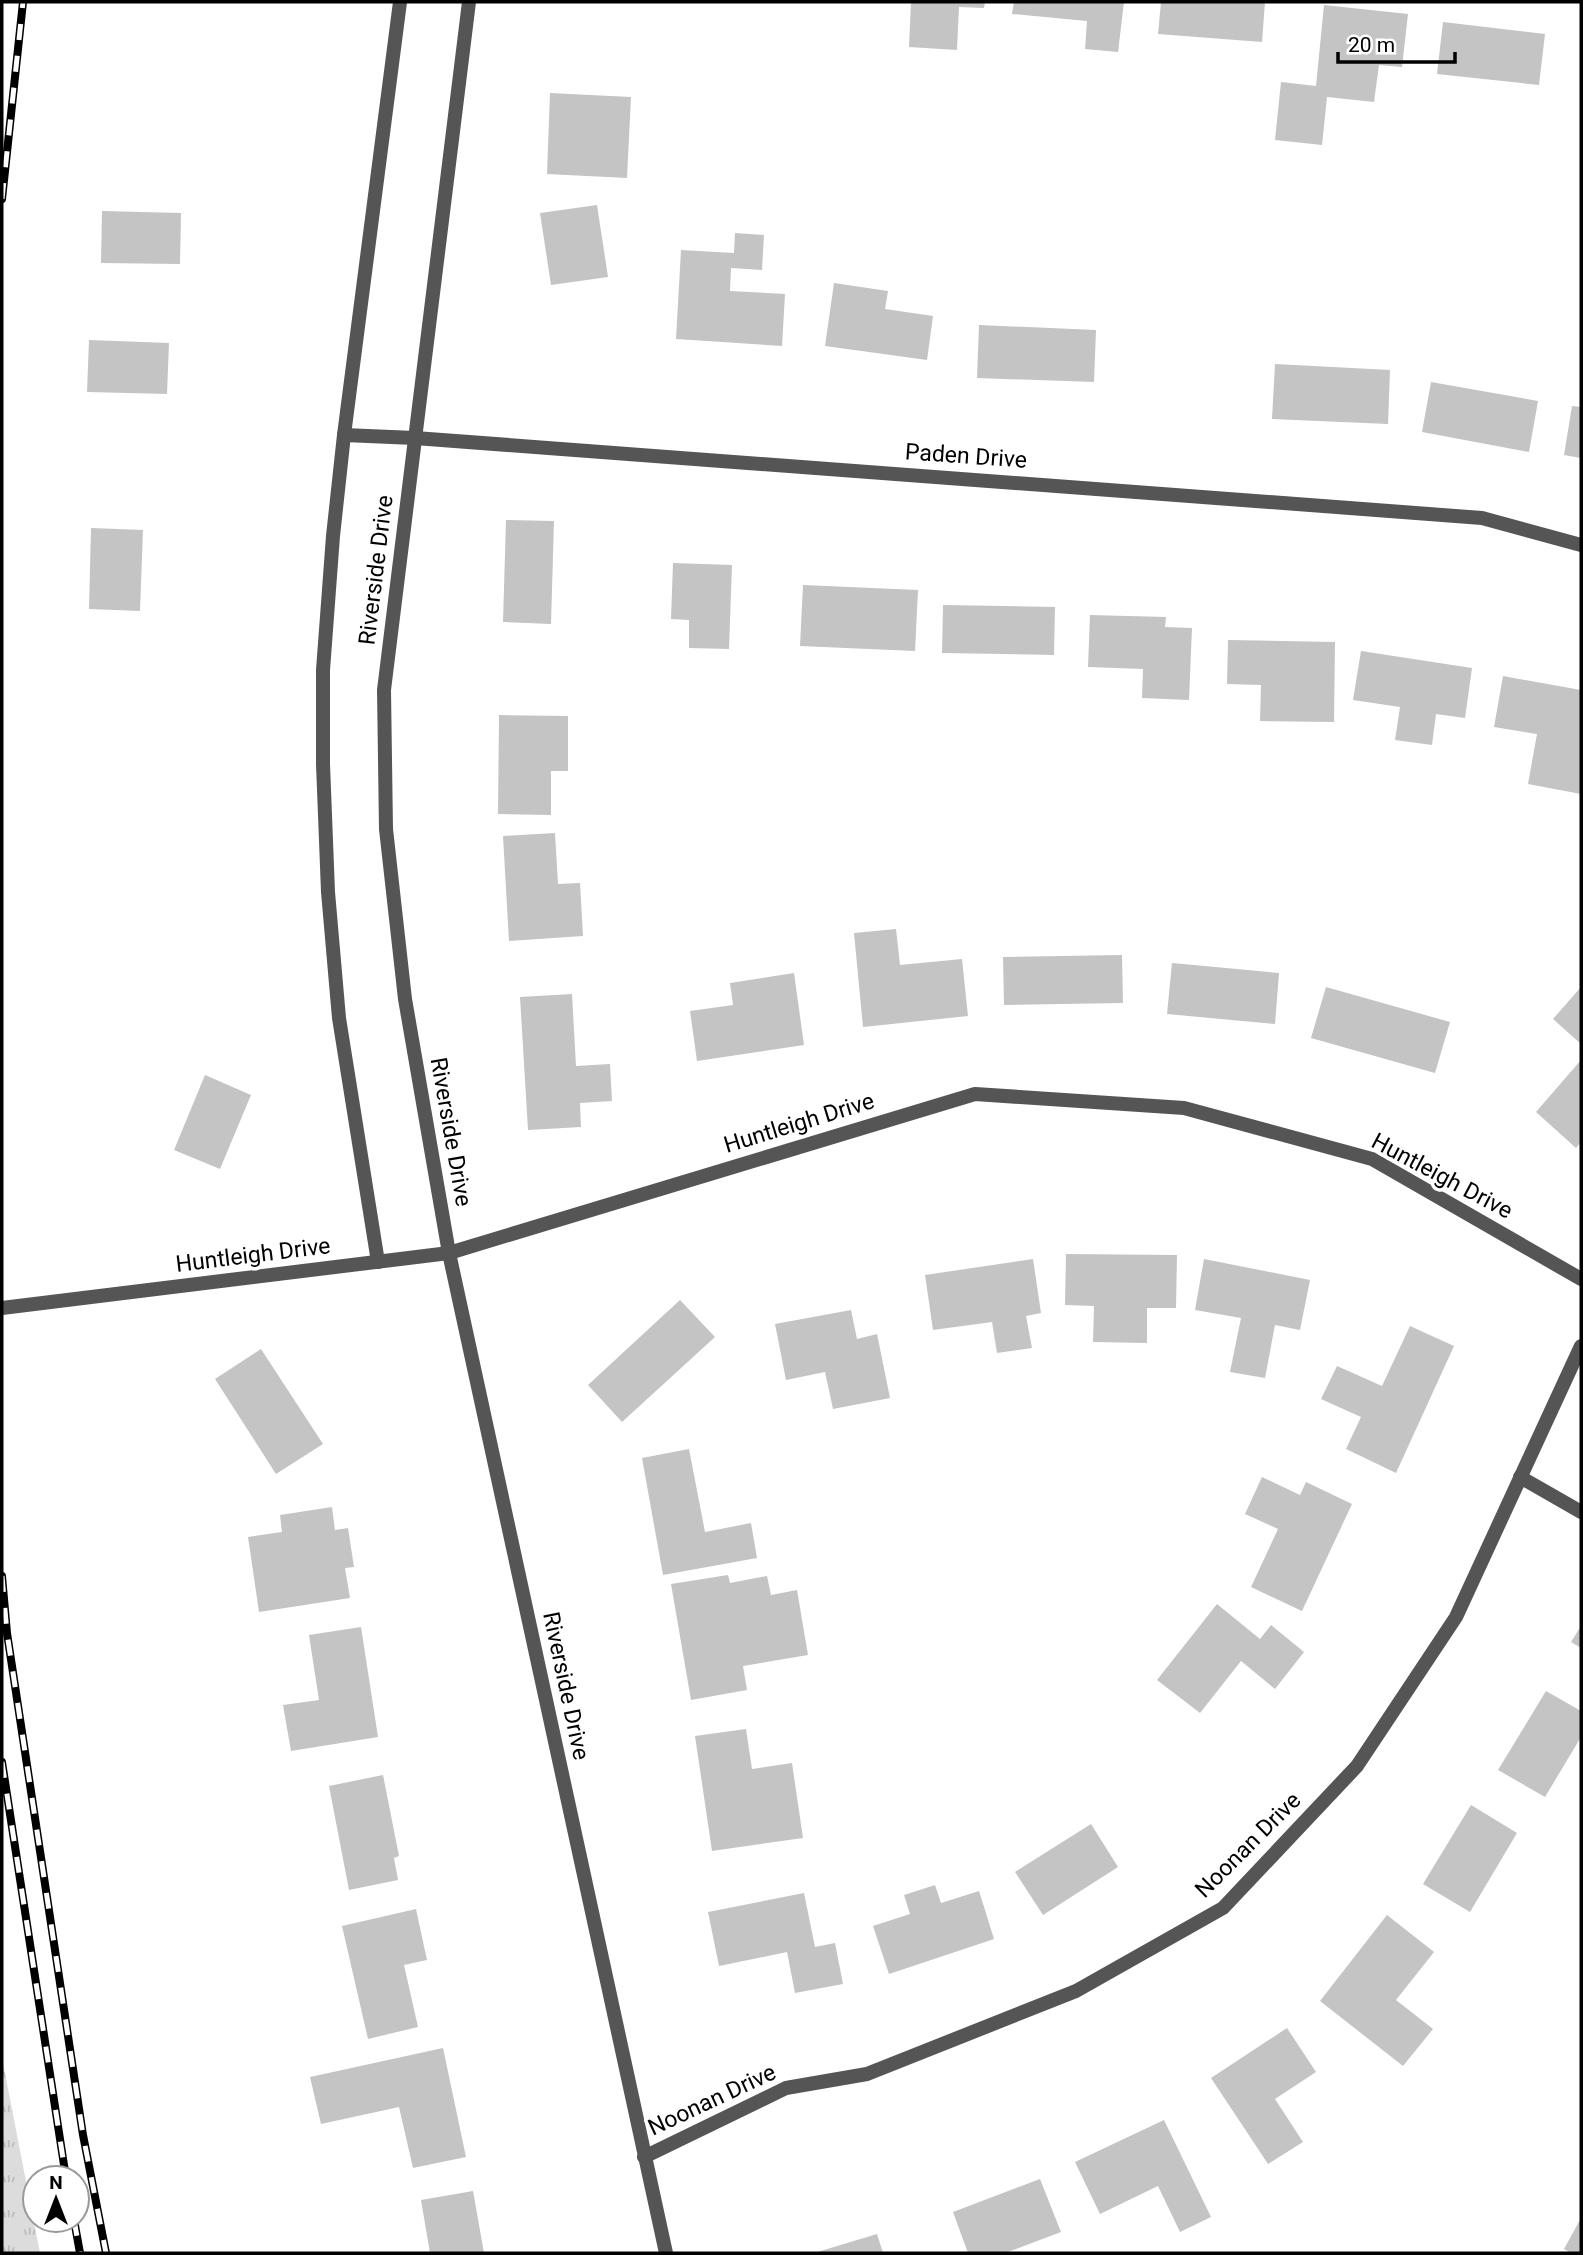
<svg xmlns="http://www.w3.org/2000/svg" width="1583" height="2255" font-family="Roboto,sans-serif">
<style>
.grass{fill:url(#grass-tufts)}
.building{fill:#c4c4c4}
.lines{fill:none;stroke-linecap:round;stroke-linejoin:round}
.service{stroke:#555;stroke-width:14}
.minor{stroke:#555;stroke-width:14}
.tertiary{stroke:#555;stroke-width:14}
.rail-casing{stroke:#000;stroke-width:8}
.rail{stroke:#fff;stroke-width:5;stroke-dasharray:16;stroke-linecap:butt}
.labels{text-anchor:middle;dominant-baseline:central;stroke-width:7;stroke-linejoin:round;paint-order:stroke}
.street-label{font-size:23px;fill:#000;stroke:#fff}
</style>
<defs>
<pattern id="grass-tufts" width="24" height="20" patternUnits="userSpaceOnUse" patternTransform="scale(1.75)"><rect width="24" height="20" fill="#dcdcdc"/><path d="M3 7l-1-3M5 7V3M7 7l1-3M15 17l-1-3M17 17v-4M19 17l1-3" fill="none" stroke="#bbb"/></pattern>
</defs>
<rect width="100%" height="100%" fill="#fff"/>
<!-- grass -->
<path class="grass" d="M2 2058 40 2253H2Z"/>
<!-- building -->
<g class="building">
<path d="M911 2H985L984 8 959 7 957 50 909 47Z"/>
<path d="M1014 2H1124L1118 52 1085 49 1087 21 1012 14Z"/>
<path d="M1161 2H1265L1262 42 1158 34Z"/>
<path d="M1324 5 1408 14 1402 67 1379 65 1374 102 1327 97 1322 145 1275 140 1281 82 1316 86Z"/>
<path d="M1443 22 1545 34 1539 85 1437 74Z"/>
<path d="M550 93 631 97 627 178 547 174Z"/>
<path d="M597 205 608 277 551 285 540 213Z"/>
<path d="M102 211 181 213 180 264 101 263Z"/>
<path d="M735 233 764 235 762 270 731 268 730 291 785 294 782 346 676 339 681 250 734 253Z"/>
<path d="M834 283 888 291 885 309 933 316 927 360 825 346Z"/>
<path d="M979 325 1096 330 1094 382 977 378Z"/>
<path d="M89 340 169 343 167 394 87 392Z"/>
<path d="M1275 364 1390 370 1388 424 1272 419Z"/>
<path d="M1431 382 1538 401 1529 452 1422 432Z"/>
<path d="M1572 406 1581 407V458L1564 455Z"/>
<path d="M506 520 554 521 551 624 503 622Z"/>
<path d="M91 528 143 530 140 611 89 609Z"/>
<path d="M673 563 732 565 729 649 689 648V620L671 619Z"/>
<path d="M803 585 918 590 915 651 800 646Z"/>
<path d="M943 605 1055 607 1054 655 942 653Z"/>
<path d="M1090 615 1166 617 1165 627 1192 628 1189 700 1142 698 1143 669 1088 667Z"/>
<path d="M1228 640 1335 642 1334 722 1260 721 1261 685 1227 684Z"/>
<path d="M1361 651 1472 668 1465 718 1436 714 1432 745 1395 740 1400 707 1353 700Z"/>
<path d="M1503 676 1581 690V794L1528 784 1537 734 1494 727Z"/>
<path d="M499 715 568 716V771H551V815L498 814Z"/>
<path d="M555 833 558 884 580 883 583 936 509 941 503 836Z"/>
<path d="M896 929 900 965 962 959 968 1016 863 1027 854 933Z"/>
<path d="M1122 955 1123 1003 1004 1005 1003 957Z"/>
<path d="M1172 963 1279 973 1275 1024 1167 1014Z"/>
<path d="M794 973 804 1045 697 1061 690 1011 733 1005 730 983Z"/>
<path d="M1326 987 1450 1022 1435 1073 1311 1038Z"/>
<path d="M1581 987V1044L1553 1019Z"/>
<path d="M572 994 576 1066 610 1064 612 1101 580 1103 581 1127 528 1130 520 997Z"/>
<path d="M1581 1060V1142L1576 1148 1536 1112Z"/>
<path d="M205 1075 251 1095 220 1169 174 1150Z"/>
<path d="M1066 1254 1177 1255 1176 1308H1147V1343L1093 1342 1094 1306 1065 1305Z"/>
<path d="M1033 1259 1041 1313 1026 1316 1032 1348 997 1353 992 1322 933 1330 925 1275Z"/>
<path d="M1204 1259 1310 1280 1300 1330 1275 1325 1265 1378 1230 1372 1241 1318 1195 1310Z"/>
<path d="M680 1300 715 1337 622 1422 588 1385Z"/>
<path d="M851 1310 857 1339 877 1334 890 1398 833 1409 825 1372 786 1380 775 1324Z"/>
<path d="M1410 1326 1454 1346 1396 1473 1346 1449 1361 1417 1321 1399 1337 1366 1382 1386Z"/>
<path d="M261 1349 323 1444 276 1474 215 1379Z"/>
<path d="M689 1449 705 1532 751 1523 757 1558 663 1575 642 1458Z"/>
<path d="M1262 1477 1300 1495 1306 1482 1352 1504 1302 1611 1251 1587 1278 1529 1245 1514Z"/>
<path d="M332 1507 335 1530 348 1528 354 1567 345 1568 350 1598 259 1612 248 1537 282 1532 280 1515Z"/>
<path d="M728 1575 730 1583 767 1576 771 1595 797 1590 808 1655 743 1666 747 1690 691 1700 671 1584Z"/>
<path d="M1217 1604 1260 1639 1271 1625 1304 1652 1275 1689 1241 1661 1200 1713 1157 1680Z"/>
<path d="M1581 1626V1648L1571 1642Z"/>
<path d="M361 1627 378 1737 291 1751 283 1705 319 1700 309 1635Z"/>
<path d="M1546 1691 1581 1711V1737L1545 1797 1498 1770Z"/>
<path d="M746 1729 752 1769 792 1763 803 1838 712 1851 695 1736Z"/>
<path d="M383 1775 399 1856 394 1858 398 1880 349 1890 329 1786Z"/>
<path d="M1471 1805 1517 1833 1470 1912 1423 1884Z"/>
<path d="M1091 1824 1118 1867 1043 1915 1015 1872Z"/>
<path d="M935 1885 941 1903 979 1891 994 1939 889 1974 873 1926 910 1914 904 1895Z"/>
<path d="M804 1893 815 1947 835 1943 843 1984 795 1993 787 1952 719 1966 708 1912Z"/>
<path d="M416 1909 427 1960 404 1965 418 2027 368 2039 342 1926Z"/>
<path d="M1387 1915 1434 1952 1396 2000 1433 2029 1403 2066 1320 2001Z"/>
<path d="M1287 2028 1316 2072 1275 2099 1303 2142 1268 2164 1211 2078Z"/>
<path d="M443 2048 466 2157 413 2168 399 2107 321 2124 310 2077Z"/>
<path d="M1164 2120 1211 2217 1180 2232 1158 2186 1100 2214 1075 2162Z"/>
<path d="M1040 2179 1061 2232 1005 2253H968L953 2212Z"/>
<path d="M473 2191 484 2253H430L421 2200Z"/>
<path d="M1581 2218V2253H1571L1564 2249Z"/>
<path d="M877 2234 883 2253H814Z"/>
</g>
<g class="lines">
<!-- service -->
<path class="service" d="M1520 1477 1581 1512"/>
<!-- minor -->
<g class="minor">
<path d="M344 435 415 438 1482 518 1581 545"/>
<path d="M2 1308 449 1253 975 1094 1184 1108 1372 1159 1581 1279"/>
<path d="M644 2157 786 2088 867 2074 1076 1991 1223 1908 1357 1766 1456 1617 1581 1346"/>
</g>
<!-- tertiary -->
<g class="tertiary">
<path d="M469 2 384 690 386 829 405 999 449 1253 666 2253"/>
<path d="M378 1262 339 1018 328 892 323 764V670L333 536 344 435 400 2"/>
</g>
<defs>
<g id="rail">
<path d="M2 199 23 2"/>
<path d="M2 1576 7 1633 83 2135 106 2253"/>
<path d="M2 1762 66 2178"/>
<path d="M74 2220 80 2253"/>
</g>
</defs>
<!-- rail casing -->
<use href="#rail" class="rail-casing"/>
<!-- rail -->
<use href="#rail" class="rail"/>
</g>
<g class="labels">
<!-- street labels -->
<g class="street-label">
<text transform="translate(966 456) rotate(4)">Paden Drive</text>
<text transform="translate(376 570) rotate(-83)">Riverside Drive</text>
<text transform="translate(799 1123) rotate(-17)">Huntleigh Drive</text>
<text transform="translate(451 1132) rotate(80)">Riverside Drive</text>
<text transform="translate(1442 1176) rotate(28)">Huntleigh Drive</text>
<text transform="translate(253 1255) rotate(-7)">Huntleigh Drive</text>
<text transform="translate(566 1686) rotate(78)">Riverside Drive</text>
<text transform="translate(1248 1845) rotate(-45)">Noonan Drive</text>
<text transform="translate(712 2100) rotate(-25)">Noonan Drive</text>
</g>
</g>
<!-- border -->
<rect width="1583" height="2255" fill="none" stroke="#000000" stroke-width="7"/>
<!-- north arrow -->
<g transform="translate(56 2199)"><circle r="33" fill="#ffffff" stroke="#999999" stroke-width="2"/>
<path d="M0-5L12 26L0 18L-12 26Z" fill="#000000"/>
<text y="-10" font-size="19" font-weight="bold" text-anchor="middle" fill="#000000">N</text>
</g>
<!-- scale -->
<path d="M1338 52v10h117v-10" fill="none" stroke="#000000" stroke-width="3.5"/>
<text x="1348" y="52" font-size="21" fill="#000000" stroke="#ffffff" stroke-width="5" paint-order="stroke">20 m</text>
</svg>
